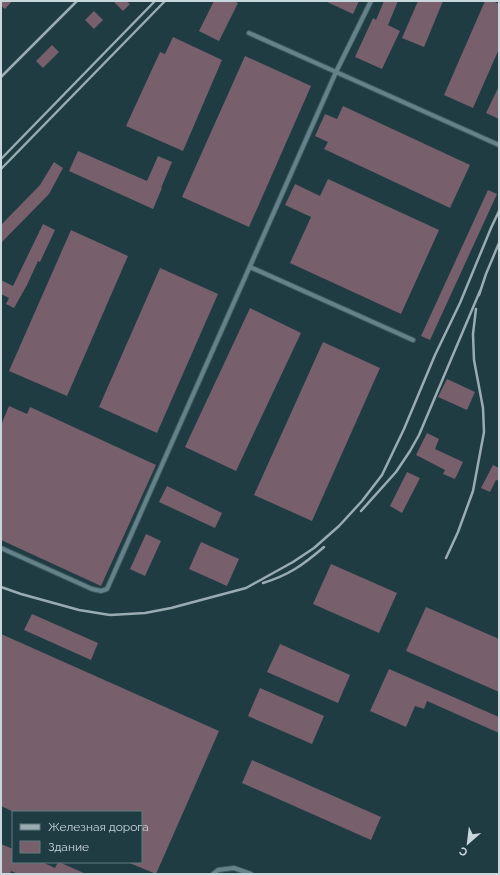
<svg xmlns="http://www.w3.org/2000/svg" width="500" height="875" font-family="Raleway,sans-serif">
<style>
.building{fill:#775f6b}
.lines{fill:none;stroke-linecap:round;stroke-linejoin:round}
.lane-casing{stroke:#3f585e;stroke-width:6}
.lane{stroke:#64828a;stroke-width:4}
.rail{stroke:#98acb1;stroke-width:2.5}
</style>
<rect width="100%" height="100%" fill="#1f3c43"/>
<!-- building -->
<g class="building">
<path d="M1 1H12L5 9 1 6Z"/>
<path d="M113 1H126L130 4 123 11Z"/>
<path d="M214 1H233L238 3 219 41 199 31Z"/>
<path d="M325 1H359L353 14Z"/>
<path d="M384 1H398L388 25 400 31 382 69 355 57 373 18 376 20Z"/>
<path d="M418 1H443L424 47 402 38Z"/>
<path d="M485 1H493L499 4V49L473 108 444 95Z"/>
<path d="M94 11 103 20 94 29 85 20Z"/>
<path d="M173 37 222 60 183 151 126 126 160 52 165 54Z"/>
<path d="M52 45 59 52 43 68 36 61Z"/>
<path d="M245 56 311 86 249 227 182 197Z"/>
<path d="M499 86V119L486 113Z"/>
<path d="M343 106 470 165 450 208 324 149 328 142 315 136 325 114 337 119Z"/>
<path d="M78 151 147 181 158 156 172 162 161 188H162L153 209 69 171Z"/>
<path d="M54 162 63 168 49 194 1 243V225L40 185Z"/>
<path d="M328 179 439 230 401 314 290 263 311 217 285 205 295 184 320 196Z"/>
<path d="M488 190 497 194 430 340 421 336Z"/>
<path d="M43 224 55 230 40 262 38 261 27 285 14 308 6 304 9 298 1 294V280L13 286Z"/>
<path d="M71 230 128 256 67 396 9 371Z"/>
<path d="M160 268 218 294 157 433 99 407Z"/>
<path d="M250 308 301 333 236 471 185 447Z"/>
<path d="M323 342 380 368 312 521 254 495Z"/>
<path d="M447 379 475 392 467 410 438 397Z"/>
<path d="M9 406 27 414 30 407 156 465 101 586 1 540V425Z"/>
<path d="M427 433 439 439 435 449 463 462 455 479 443 474 445 470 416 455Z"/>
<path d="M493 465 499 468V481L496 480 490 492 481 488Z"/>
<path d="M407 472 420 478 402 513 390 506Z"/>
<path d="M167 486 222 513 215 528 159 502Z"/>
<path d="M146 534 161 541 145 576 130 569Z"/>
<path d="M201 542 239 559 227 586 189 569Z"/>
<path d="M331 564 397 593 379 633 313 604Z"/>
<path d="M426 607 499 639V692L406 651Z"/>
<path d="M32 614 98 643 91 660 24 630Z"/>
<path d="M1 634 219 731 156 874 127 862H141V812H14L1 806Z"/>
<path d="M280 644 350 675 338 703 267 672Z"/>
<path d="M389 669 499 717V733L427 701 424 709 415 706 406 727 370 711Z"/>
<path d="M260 688 324 716 312 744 248 716Z"/>
<path d="M252 760 381 817 371 840 242 783Z"/>
<path d="M1 844 13 849V862H42L55 868 58 862H59L86 874H18L11 871 10 874H1Z"/>
</g>
<g class="lines">
<defs>
<g id="lane">
<path d="M249 33 336 72 371 1"/>
<path d="M250 267 413 340"/>
<path d="M1 548 92 589 101 591 107 589 336 72 499 145"/>
<path d="M213 874 218 870 234 868 251 874"/>
</g>
</defs>
<!-- lane casing -->
<use href="#lane" class="lane-casing"/>
<!-- lane -->
<use href="#lane" class="lane"/>
<!-- rail -->
<g class="rail">
<path d="M1 77 77 1"/>
<path d="M1 159 155 1"/>
<path d="M1 169 165 1"/>
<path d="M479 295 486 274 499 243"/>
<path d="M361 511 396 472 410 451 419 435 480 291"/>
<path d="M446 558 458 532 473 491 484 432 483 408 474 360 473 334 476 309"/>
<path d="M263 583C289 575 303 565 324 547"/>
<path d="M1 587 21 594 79 610 110 615 145 613 171 608 246 588 293 562 314 548 339 526 362 501 382 475 404 429 435 355 460 303 491 228 499 211"/>
</g>
</g>
<!-- border -->
<rect width="500" height="875" fill="none" stroke="#c7d7db" stroke-width="4"/>
<!-- legend -->
<rect x="12" y="811" width="130" height="52" fill="#1f3c43" stroke="#627a80"/>
<rect x="20" y="824" width="20" height="6" fill="#98acb1" stroke="#627a80"/>
<text x="48" y="831" font-size="12" fill="#c7d7db">Железная дорога</text>
<rect x="20" y="841" width="20" height="12" fill="#775f6b" stroke="#627a80"/>
<text x="48" y="851" font-size="12" fill="#c7d7db">Здание</text>
<!-- north arrow -->
<g transform="translate(468 843) rotate(208)" stroke="#1f3c43" stroke-width="3" paint-order="stroke">
<path d="M0-3L7 15L0 10L-7 15Z" fill="#c7d7db"/>
<text y="-6" font-size="11" font-weight="bold" text-anchor="middle" fill="#c7d7db">С</text>
</g>
</svg>
